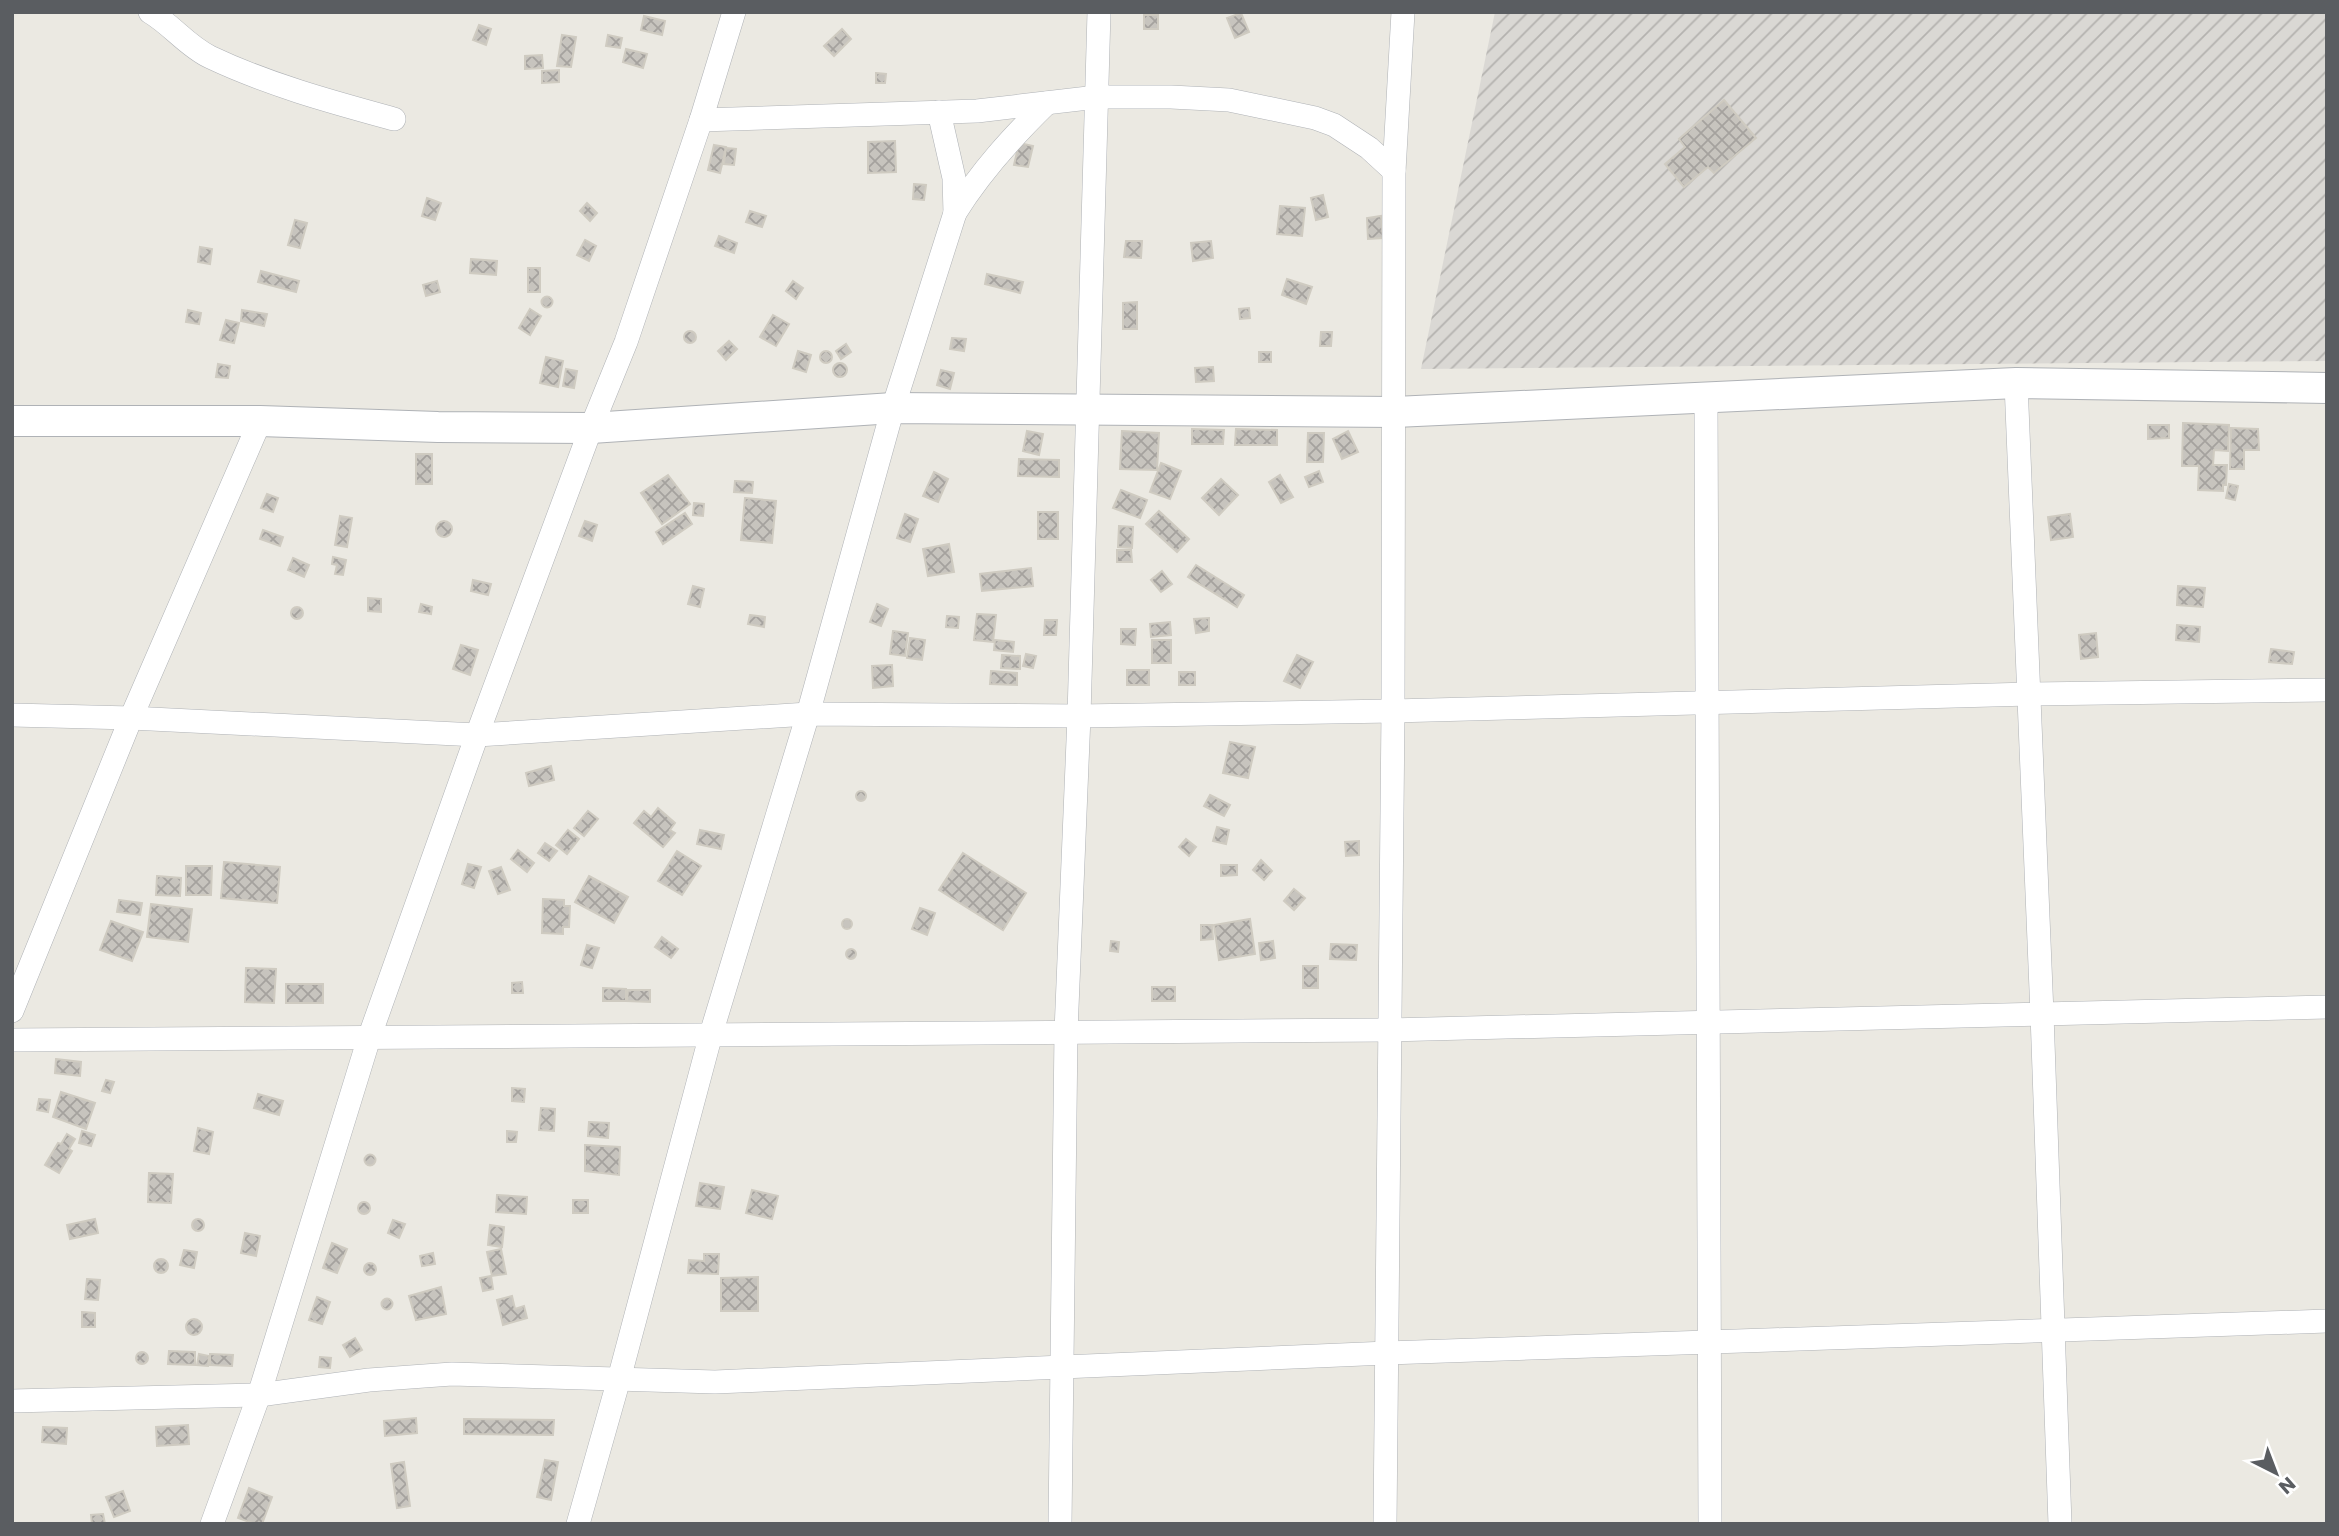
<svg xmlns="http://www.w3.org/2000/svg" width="2339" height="1536" font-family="Poppins,sans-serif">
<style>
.industrial{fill:url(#industrial-furrows)}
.building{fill:url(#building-cross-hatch);stroke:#cfcbc1;stroke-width:2}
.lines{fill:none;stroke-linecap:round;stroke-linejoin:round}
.minor-casing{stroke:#afb2b6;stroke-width:24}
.tertiary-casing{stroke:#afb2b6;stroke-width:32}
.minor{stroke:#fff;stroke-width:23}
.tertiary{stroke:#fff;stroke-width:30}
</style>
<defs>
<pattern id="industrial-furrows" width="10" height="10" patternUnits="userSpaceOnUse" patternTransform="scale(1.75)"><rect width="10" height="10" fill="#dad8d4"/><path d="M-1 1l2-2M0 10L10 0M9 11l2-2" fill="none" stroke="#b4b2af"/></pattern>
<pattern id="building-cross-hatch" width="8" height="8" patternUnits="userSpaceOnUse" patternTransform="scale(1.75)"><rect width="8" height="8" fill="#c7c4be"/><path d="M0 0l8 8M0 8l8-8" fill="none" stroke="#a5a29e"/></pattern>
</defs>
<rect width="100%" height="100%" fill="#ebe9e2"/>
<!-- industrial -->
<path class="industrial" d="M1495 12H2327V361L1421 369Z"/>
<!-- building -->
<g class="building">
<path d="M1241 13 1249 32 1235 38 1227 18Z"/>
<rect x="1144" y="15" width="14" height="14"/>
<path d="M644 16 665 21 662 35 641 30Z"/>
<path d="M479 25 491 29 486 45 473 40Z"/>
<path d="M842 29 851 39 834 56 824 46Z"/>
<path d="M562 35 576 37 571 67 557 66Z"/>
<path d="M608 35 622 38 620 48 606 46Z"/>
<path d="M626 49 647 54 643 68 623 62Z"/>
<path d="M542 55 543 68 525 69V56Z"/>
<path d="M559 70V82L542 83V71Z"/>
<path d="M876 73 886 74 885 83H876Z"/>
<path d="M1724 100 1756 138 1714 173 1708 167 1684 187 1665 164 1685 147 1679 139Z"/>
<path d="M895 141 896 172 868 173V142Z"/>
<path d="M1019 143 1033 146 1028 167 1014 165Z"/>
<path d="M714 145 726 147 720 173 708 170Z"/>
<path d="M726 148 736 149 734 165 724 164Z"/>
<path d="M914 184 926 185 924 200 913 199Z"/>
<path d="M1323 195 1328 217 1316 220 1311 198Z"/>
<path d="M427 198 441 203 435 220 422 216Z"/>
<path d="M587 203 597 213 590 221 580 211Z"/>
<path d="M1280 206 1305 208 1302 236 1277 234Z"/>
<path d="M750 211 766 216 762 227 746 222Z"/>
<path d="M1381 216 1383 238 1368 239 1367 218Z"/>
<path d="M295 220 307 223 300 248 288 245Z"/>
<path d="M719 236 737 243 734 253 715 246Z"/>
<path d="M585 240 596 246 589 261 577 255Z"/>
<path d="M1126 241H1142L1141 258 1124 257Z"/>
<path d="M1211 241 1213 258 1193 261 1191 243Z"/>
<path d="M200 247 212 249 210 264 198 262Z"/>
<path d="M471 259 497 261 496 275 470 273Z"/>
<rect x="528" y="268" width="12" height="24"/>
<path d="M261 271 299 281 296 292 258 282Z"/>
<path d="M987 274 1023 282 1020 293 985 284Z"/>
<path d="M1287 279 1312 287 1306 304 1282 295Z"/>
<path d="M437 281 440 292 426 296 423 285Z"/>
<path d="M793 281 803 288 796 299 786 291Z"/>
<circle cx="547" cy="302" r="5.5"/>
<path d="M1137 302V329H1123V303Z"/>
<path d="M1249 308 1250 318 1240 319 1239 309Z"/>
<path d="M530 309 541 316 530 335 519 328Z"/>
<path d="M188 310 201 313 199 324 186 322Z"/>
<path d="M242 310 267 314 264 326 241 321Z"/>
<path d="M773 315 789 324 776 346 760 337Z"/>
<path d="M226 320 239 323 234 343 220 340Z"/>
<circle cx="690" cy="337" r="6"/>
<path d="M1321 332H1332L1331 346H1320Z"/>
<path d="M952 338 966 339 964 351 950 349Z"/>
<path d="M729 341 737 349 726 360 718 351Z"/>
<path d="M846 344 851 352 841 359 836 351Z"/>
<path d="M798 351 811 355 806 372 793 368Z"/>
<circle cx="826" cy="357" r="6"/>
<rect x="1259" y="352" width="12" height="10"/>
<path d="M546 357 563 361 558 387 540 383Z"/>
<circle cx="840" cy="370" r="7"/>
<path d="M218 364 230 366 228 378 216 377Z"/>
<path d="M1213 367 1214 381 1196 382 1195 368Z"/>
<path d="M566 369 577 371 574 388 563 386Z"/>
<path d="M941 370 954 373 950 389 937 385Z"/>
<path d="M2183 423 2229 425 2228 451 2214 450 2213 465H2227L2226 485H2223V491L2198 490 2199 466H2182Z"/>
<path d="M2148 425H2169V438L2148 439Z"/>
<path d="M2231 428 2258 429 2259 450H2244V469H2230Z"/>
<path d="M1192 429 1224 430 1223 444H1192Z"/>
<path d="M1236 429 1277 430V445H1235Z"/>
<path d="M1027 431 1043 434 1039 455 1023 451Z"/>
<path d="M1122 431 1159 433 1157 470 1120 469Z"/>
<path d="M1348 431 1358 452 1342 459 1333 439Z"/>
<path d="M1308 433H1324L1323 462H1307Z"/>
<rect x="416" y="454" width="16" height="30"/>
<path d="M1019 459 1059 460V477L1018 476Z"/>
<path d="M1161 463 1181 471 1170 499 1150 492Z"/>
<path d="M1319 471 1323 482 1309 487 1305 477Z"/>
<path d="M934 472 948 479 938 502 923 496Z"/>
<path d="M668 475 690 504 662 524 641 493Z"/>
<path d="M1280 475 1293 497 1281 503 1269 482Z"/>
<path d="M1221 479 1238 495 1219 515 1202 498Z"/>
<path d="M735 481 753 482 752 493 734 492Z"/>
<path d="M2229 484 2238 486 2235 500 2226 498Z"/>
<path d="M1121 490 1147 500 1140 518 1113 508Z"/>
<path d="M267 494 278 498 273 512 261 508Z"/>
<path d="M745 498 776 501 772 543 741 540Z"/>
<path d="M694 503 704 504 703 516 693 515Z"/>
<path d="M1159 511 1189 539 1177 552 1146 524Z"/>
<rect x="1038" y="512" width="20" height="27"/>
<path d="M685 513 692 524 663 544 656 532Z"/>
<path d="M905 514 918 519 910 542 897 538Z"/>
<path d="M2070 514 2073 537 2051 540 2048 517Z"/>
<path d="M340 516 352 518 347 547 335 545Z"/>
<path d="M585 521 597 525 592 541 579 536Z"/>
<circle cx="444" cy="529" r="8"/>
<path d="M1119 526 1133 527 1132 548 1118 547Z"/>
<path d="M263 530 283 537 280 546 260 539Z"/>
<path d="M949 544 954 572 928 576 923 549Z"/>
<path d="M1117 550H1131L1132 562H1117Z"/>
<path d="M333 557 346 560 343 575 335 574 337 565 332 564Z"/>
<path d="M293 558 309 565 304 577 288 570Z"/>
<path d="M1196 565 1244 595 1237 607 1188 577Z"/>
<path d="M1031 568 1033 586 982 591 980 574Z"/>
<path d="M1162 571 1172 584 1161 592 1151 580Z"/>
<path d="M473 580 491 584 488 595 471 591Z"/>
<path d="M693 586 704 589 700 607 688 604Z"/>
<path d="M2178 586 2205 588 2203 607 2177 605Z"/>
<path d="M368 598 381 599V612L368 611Z"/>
<path d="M421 604 432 607 431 614 419 612Z"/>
<path d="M877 604 888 609 881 626 870 622Z"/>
<circle cx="297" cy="613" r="6"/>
<path d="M977 614 996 615 993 642 974 640Z"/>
<path d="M750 615 765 617 764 627 748 624Z"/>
<path d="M947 616 959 617 958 628 946 627Z"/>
<path d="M1209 618V631L1196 633 1194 619Z"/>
<path d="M1045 620H1057L1056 635H1044Z"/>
<path d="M1170 622 1171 635 1151 637 1150 624Z"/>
<path d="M2177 625 2200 627 2199 642 2176 640Z"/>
<path d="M1121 629H1136L1135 645 1121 644Z"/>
<path d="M893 631 908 633 905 656 890 654Z"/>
<path d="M2096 633 2098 657 2081 659 2079 635Z"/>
<path d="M910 638 925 640 922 660 907 658Z"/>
<path d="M995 640 1014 642 1013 652 994 650Z"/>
<rect x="1152" y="640" width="19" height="23"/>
<path d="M461 645 478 650 470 675 453 669Z"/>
<path d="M2271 649 2294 652 2292 664 2269 662Z"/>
<path d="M1026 654 1036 656 1033 668 1023 666Z"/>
<path d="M1002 655 1020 656V669L1001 668Z"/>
<path d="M1297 655 1313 662 1300 688 1284 681Z"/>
<path d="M892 665 893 686 873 688 872 666Z"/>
<rect x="1127" y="670" width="22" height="15"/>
<path d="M991 671 1017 673V685L990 684Z"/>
<rect x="1179" y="672" width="16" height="13"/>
<path d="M1230 742 1255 747 1248 778 1223 773Z"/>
<path d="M551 766 554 780 529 786 526 773Z"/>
<circle cx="861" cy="796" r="5"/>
<path d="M1210 795 1230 805 1224 816 1204 806Z"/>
<path d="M658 808 675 823 670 830 675 833 663 847 634 823 644 811 651 817Z"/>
<path d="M588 811 598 819 584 836 574 828Z"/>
<path d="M1217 827 1229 830 1226 844 1213 841Z"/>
<path d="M568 830 579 839 567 854 556 845Z"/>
<path d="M700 830 724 835 721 849 697 844Z"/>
<path d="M1186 839 1196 847 1189 856 1179 847Z"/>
<path d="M1359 841V855L1346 856 1345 842Z"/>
<path d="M545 843 557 851 549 861 538 853Z"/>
<path d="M518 850 534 863 527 872 511 859Z"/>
<path d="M677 851 701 866 682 895 658 881Z"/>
<path d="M963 853 1026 893 1003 930 939 890Z"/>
<path d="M1261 860 1272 871 1264 880 1253 870Z"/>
<path d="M224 862 280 867 277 903 221 898Z"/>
<path d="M468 864 481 867 474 888 462 884Z"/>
<path d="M1221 865H1237V875L1221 876Z"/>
<path d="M186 866H212L211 895H186Z"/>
<path d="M501 867 510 890 498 894 489 871Z"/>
<path d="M157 876 181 878 180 896 156 895Z"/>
<path d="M589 876 628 897 614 923 575 902Z"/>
<path d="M1294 889 1305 898 1294 910 1284 901Z"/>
<path d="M543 899 564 900V906H570L569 927H563V934L542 933Z"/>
<path d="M119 900 142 903 140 915 117 912Z"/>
<path d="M151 904 192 909 188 942 147 937Z"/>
<path d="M920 908 935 913 927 935 912 929Z"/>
<path d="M1250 919 1255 954 1219 960 1214 925Z"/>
<circle cx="847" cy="924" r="5"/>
<path d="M111 921 143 932 132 961 100 950Z"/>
<path d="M1201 925H1212L1213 939 1201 940Z"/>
<path d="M662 937 678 949 671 958 655 947Z"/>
<path d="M1111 941 1119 942 1118 952 1110 951Z"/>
<path d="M1273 941 1275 958 1261 960 1259 943Z"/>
<path d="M1331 944 1357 945 1356 960 1330 959Z"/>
<path d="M587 945 599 948 592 968 581 965Z"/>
<circle cx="851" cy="954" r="5"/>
<rect x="1303" y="966" width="15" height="22"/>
<path d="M246 968 276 969 274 1003 245 1002Z"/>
<path d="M522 982 523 993H512V983Z"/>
<rect x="286" y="984" width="37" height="19"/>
<rect x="1152" y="987" width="23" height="14"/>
<path d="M603 988 626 989V1001H603Z"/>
<path d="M628 990H650V1002L627 1001Z"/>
<path d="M56 1059 81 1062 80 1076 55 1073Z"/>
<path d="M106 1080 114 1082 110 1093 102 1091Z"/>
<path d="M512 1088 525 1089 524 1102 512 1101Z"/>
<path d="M61 1092 95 1103 86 1129 53 1117Z"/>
<path d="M258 1094 283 1101 279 1115 254 1108Z"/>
<path d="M39 1099 50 1100 48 1112 37 1110Z"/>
<path d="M541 1108 555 1109 554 1131 539 1130Z"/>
<path d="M589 1122 609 1123 608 1138 588 1136Z"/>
<path d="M198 1128 213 1132 209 1154 194 1151Z"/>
<path d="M82 1131 95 1135 91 1146 79 1143Z"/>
<path d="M507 1131 517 1132 516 1142H507Z"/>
<path d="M67 1134 75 1139 69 1149 72 1151 59 1173 45 1165 58 1143 61 1144Z"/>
<path d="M585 1145 620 1147 619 1175 585 1171Z"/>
<circle cx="370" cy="1160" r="5.5"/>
<path d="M149 1173 173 1174 171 1203 148 1202Z"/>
<path d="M700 1183 724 1187 720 1209 696 1206Z"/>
<path d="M752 1190 778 1196 772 1219 746 1213Z"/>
<path d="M497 1195 527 1197 526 1214 496 1212Z"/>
<rect x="573" y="1200" width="15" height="13"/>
<circle cx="364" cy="1208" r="6"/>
<circle cx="198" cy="1225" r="6"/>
<path d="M95 1219 98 1233 70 1239 67 1225Z"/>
<path d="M393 1220 405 1224 399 1238 388 1233Z"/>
<path d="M490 1225 504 1227 502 1247 488 1245Z"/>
<path d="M245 1233 260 1236 256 1256 241 1253Z"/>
<path d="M332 1243 347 1249 337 1273 323 1268Z"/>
<path d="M501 1249 506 1274 492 1276 487 1252Z"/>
<path d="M184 1250 197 1252 194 1268 180 1265Z"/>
<path d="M433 1253 435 1264 422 1266 420 1256Z"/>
<path d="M704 1254H719L718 1274 688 1273 689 1260 704 1261Z"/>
<circle cx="161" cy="1266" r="7"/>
<circle cx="370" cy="1269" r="6"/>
<path d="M491 1276 493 1289 483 1291 480 1278Z"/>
<path d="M758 1277V1311H721V1278Z"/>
<path d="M87 1279 100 1280 98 1300 85 1299Z"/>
<path d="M441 1287 446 1314 416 1320 409 1296Z"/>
<path d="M512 1296 515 1309 524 1306 527 1318 503 1325 497 1300Z"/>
<path d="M317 1297 330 1302 322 1324 309 1320Z"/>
<circle cx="387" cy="1304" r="5.5"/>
<path d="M82 1312 95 1313V1327H82Z"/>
<circle cx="194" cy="1327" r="8"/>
<path d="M355 1338 362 1350 350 1357 343 1345Z"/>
<path d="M169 1351 195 1352V1365L168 1364Z"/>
<circle cx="142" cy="1358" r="6"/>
<path d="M199 1354 209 1356 208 1366 197 1365Z"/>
<path d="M210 1354 233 1355 232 1366 210 1365Z"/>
<path d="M320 1357 331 1358 330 1368 319 1367Z"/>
<path d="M416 1418 417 1433 385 1436 384 1421Z"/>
<path d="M464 1419 554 1420 553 1435 464 1434Z"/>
<path d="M188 1425 189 1444 157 1446 156 1427Z"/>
<path d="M43 1427 67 1428 66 1444 42 1442Z"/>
<path d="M545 1460 558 1462 551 1500 537 1497Z"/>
<path d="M404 1462 410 1506 397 1508 391 1464Z"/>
<path d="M249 1488 272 1497 262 1524H255L238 1518Z"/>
<path d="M123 1491 130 1511 114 1517 106 1497Z"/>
<path d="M103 1514 105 1524H92L91 1515Z"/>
</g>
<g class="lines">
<defs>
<g id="minor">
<path d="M150 12C172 25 187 46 210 57 269 85 332 102 394 119"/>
<path d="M939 112 954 178 955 213"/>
<path d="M701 120 977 111 1097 97H1171L1229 100 1315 118 1334 125 1369 148 1394 171"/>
<path d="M2016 383 2042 1014 2060 1524"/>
<path d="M1706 399 1710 1524"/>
<path d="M12 715 131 718 477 735 808 714 1079 716 1393 711 2030 694 2327 690"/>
<path d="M12 1011 131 718 260 421"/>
<path d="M12 1040 1388 1030 2327 1007"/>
<path d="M12 1401 259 1395 369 1380 452 1374 715 1382 1387 1353 2327 1321"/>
<path d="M212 1524 259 1395 369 1038 477 735 591 428 626 342 701 120 734 12"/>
<path d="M578 1524 619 1379 711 1034 808 714 893 408 955 213C981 171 1012 137 1047 103"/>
<path d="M1060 1524 1066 1032 1079 716 1099 12"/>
<path d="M1385 1524 1393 711 1394 171 1403 12"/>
</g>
<path id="tertiary" d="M12 421H260L438 427 591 428 893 408 1395 412 2016 383 2327 388"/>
</defs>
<!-- minor casing -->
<use href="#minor" class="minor-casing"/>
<!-- tertiary casing -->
<use href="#tertiary" class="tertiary-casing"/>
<!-- minor -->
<use href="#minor" class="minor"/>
<!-- tertiary -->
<use href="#tertiary" class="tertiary"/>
</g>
<!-- border -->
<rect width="2339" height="1536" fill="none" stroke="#5a5d61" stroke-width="28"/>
<!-- north arrow -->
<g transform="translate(2276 1473) rotate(138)" stroke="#ffffff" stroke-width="5" paint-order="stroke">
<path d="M0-5L12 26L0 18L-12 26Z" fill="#5a5d61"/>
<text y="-10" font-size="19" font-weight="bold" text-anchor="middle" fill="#5a5d61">N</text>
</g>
</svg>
